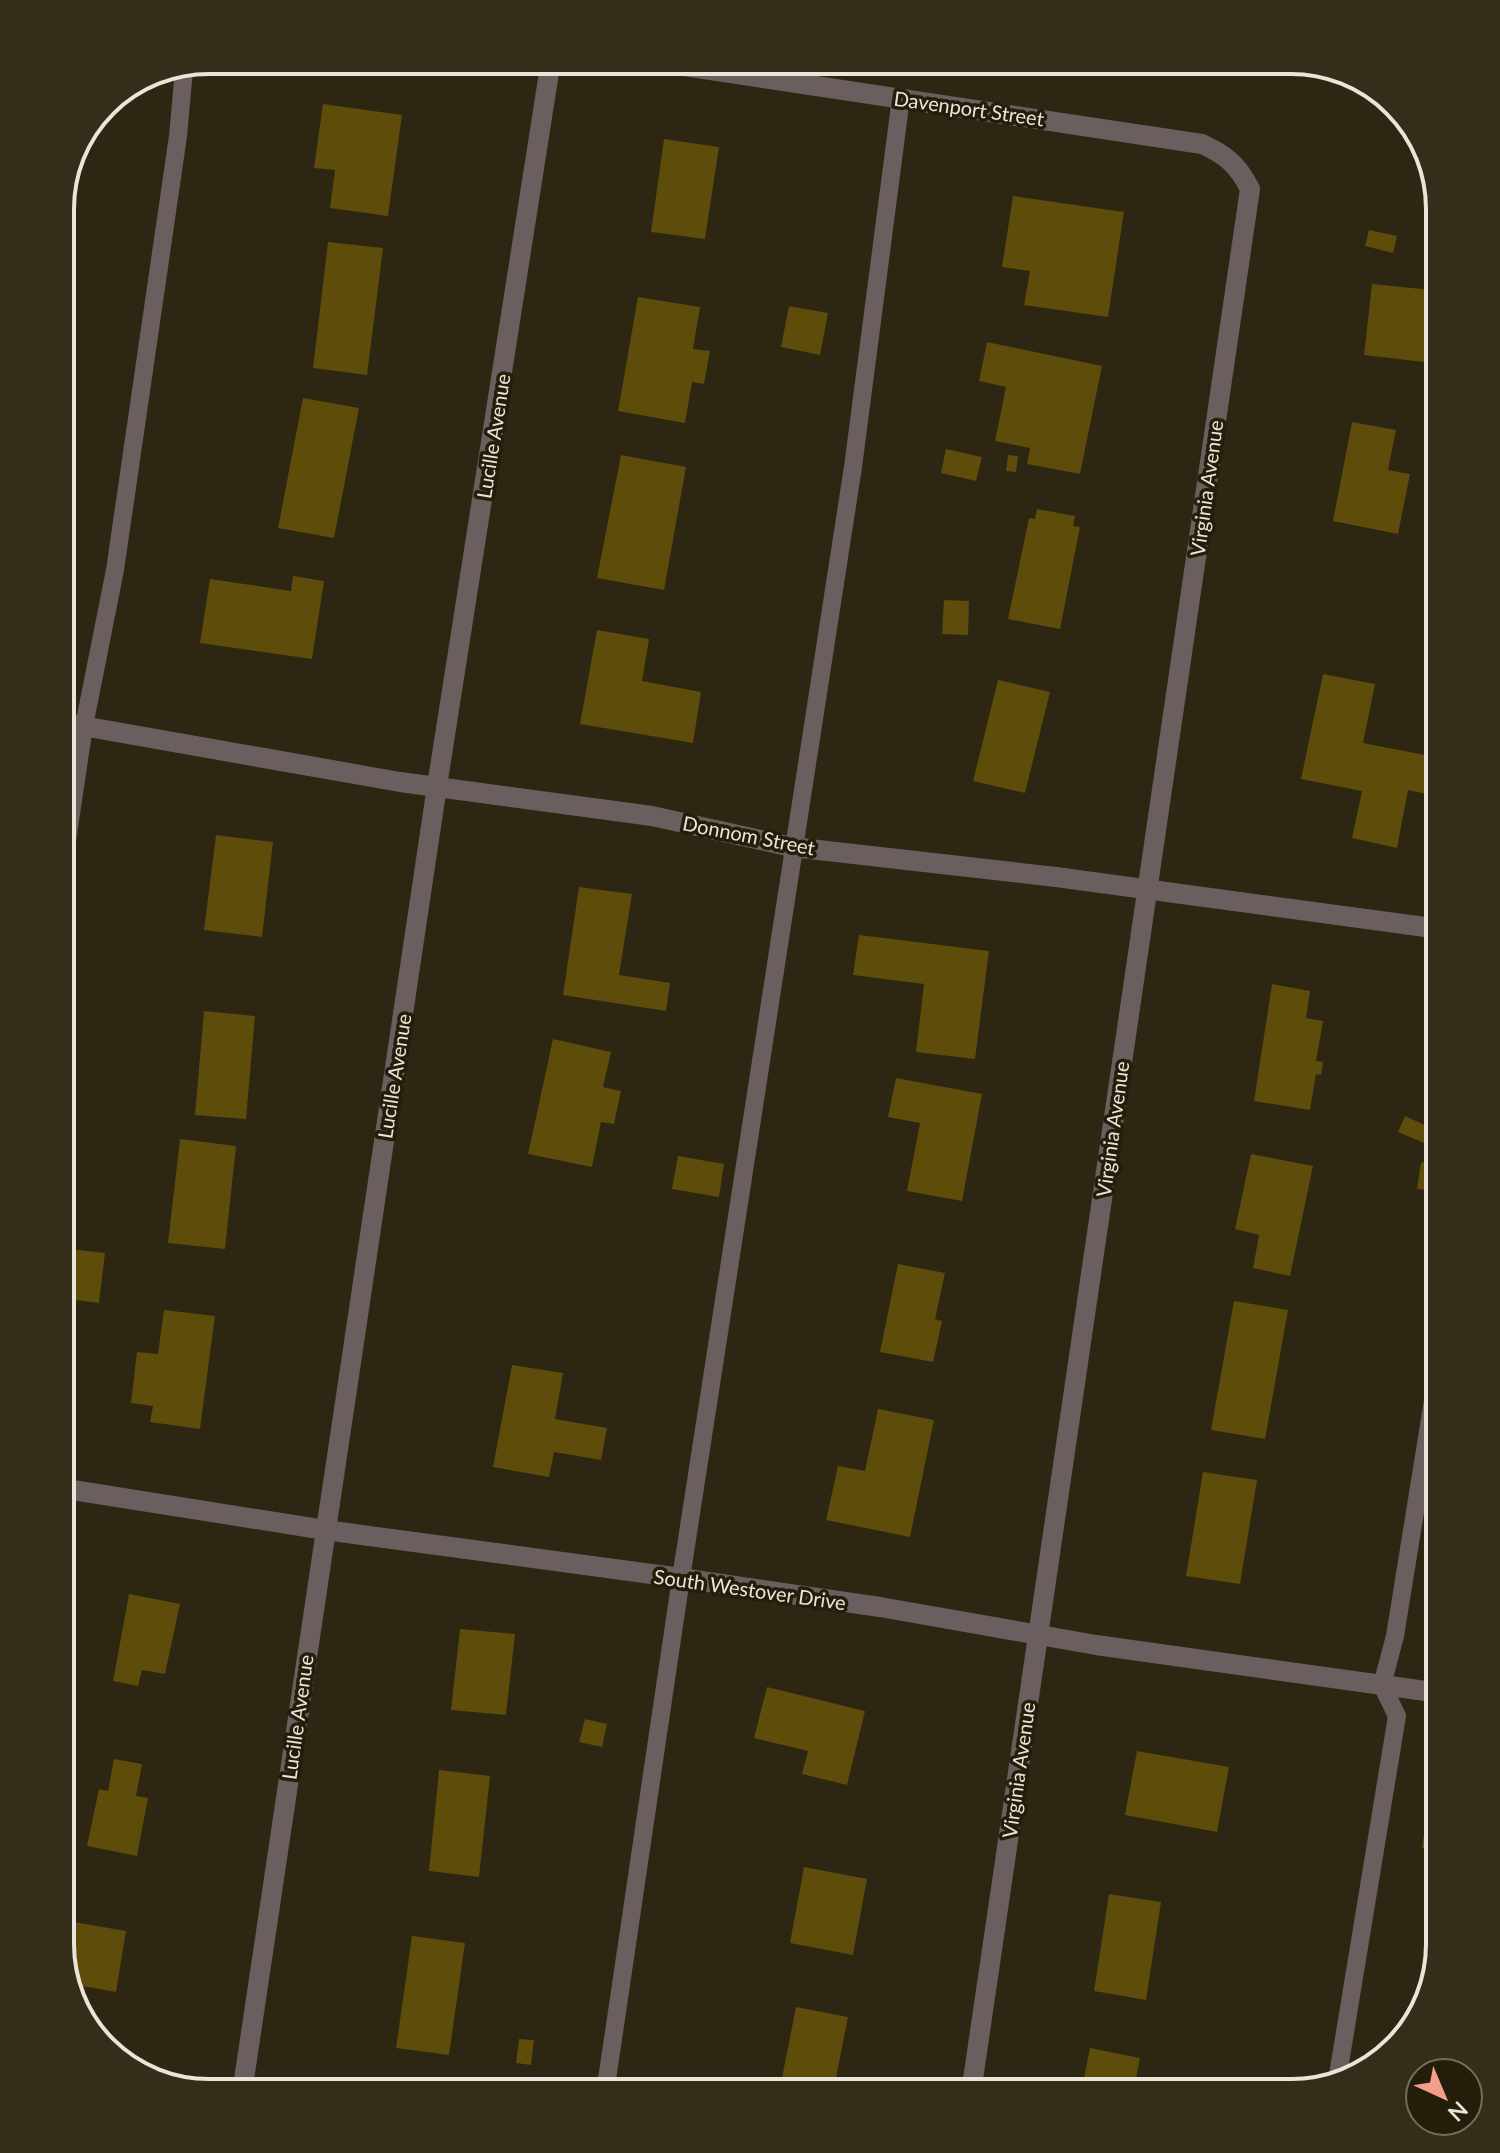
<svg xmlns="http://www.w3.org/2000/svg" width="1500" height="2153" font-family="Lato,sans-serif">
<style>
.building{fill:#5d4c0a}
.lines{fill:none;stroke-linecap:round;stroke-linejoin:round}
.service{stroke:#6a5f5e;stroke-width:18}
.minor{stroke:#6a5f5e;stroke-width:20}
.labels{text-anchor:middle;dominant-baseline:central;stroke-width:7;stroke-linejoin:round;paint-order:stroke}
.street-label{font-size:20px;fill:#e9e5d9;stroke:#231d09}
.rim{fill:none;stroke:#e9e5d9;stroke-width:4}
</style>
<rect width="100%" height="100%" fill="#2c2613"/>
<!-- building -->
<g class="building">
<path d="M323 104 402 115 388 216 330 208 335 170 314 168Z"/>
<path d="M664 139 719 147 705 239 651 232Z"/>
<path d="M1013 196 1124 212 1108 317 1024 305 1030 271 1002 267Z"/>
<path d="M1369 230 1397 236 1393 253 1365 246Z"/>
<path d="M328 242 383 248 367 375 313 368Z"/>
<path d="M1372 284 1432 290 1424 362 1364 355Z"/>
<path d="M638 297 700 307 693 349 710 351 704 384 692 382 685 423 618 411Z"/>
<path d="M789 306 828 313 820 355 781 347Z"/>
<path d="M987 342 1102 366 1080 474 1027 464 1030 448 995 441 1006 387 979 381Z"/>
<path d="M303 398 359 408 334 538 278 528Z"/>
<path d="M1352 422 1396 430 1388 470 1410 474 1398 534 1333 521Z"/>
<path d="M946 449 982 457 976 481 941 473Z"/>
<path d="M621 455 686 467 664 590 597 578Z"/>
<path d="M1008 455 1018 456 1016 472 1006 471Z"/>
<path d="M1037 509 1075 516 1073 526 1080 527 1060 629 1008 619 1029 518 1035 519Z"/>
<path d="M293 576 324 581 312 659 200 643 210 579 291 591Z"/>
<path d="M944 600 969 601 968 635 942 634Z"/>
<path d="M597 630 649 639 642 681 701 692 693 743 580 724Z"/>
<path d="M1323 674 1375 684 1363 743 1435 757 1427 794 1408 790 1397 848 1352 838 1362 791 1301 779Z"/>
<path d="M998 680 1050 692 1025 793 973 781Z"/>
<path d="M216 835 273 842 262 937 204 930Z"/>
<path d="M579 887 632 894 619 975 670 983 666 1011 563 995Z"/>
<path d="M859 935 989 951 975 1059 916 1052 924 984 853 975Z"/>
<path d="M1272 984 1310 991 1306 1018 1323 1021 1316 1061 1323 1062 1321 1075 1316 1074 1310 1110 1254 1101Z"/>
<path d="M204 1011 255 1016 246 1119 195 1115Z"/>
<path d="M553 1039 611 1052 603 1087 621 1091 614 1124 601 1122 592 1167 528 1154Z"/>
<path d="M896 1078 982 1094 962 1201 907 1191 920 1123 888 1117Z"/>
<path d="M1405 1116 1431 1128 1424 1143 1398 1132Z"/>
<path d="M180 1139 236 1146 225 1249 168 1243Z"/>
<path d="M1251 1154 1313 1166 1290 1276 1253 1268 1259 1235 1235 1229Z"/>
<path d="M678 1156 724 1164 719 1197 672 1189Z"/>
<path d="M1421 1162 1440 1165 1438 1191 1417 1189Z"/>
<path d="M60 1248 105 1253 99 1303 60 1298Z"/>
<path d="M898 1264 945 1273 935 1319 942 1321 933 1362 880 1352Z"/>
<path d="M1234 1301 1288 1310 1265 1439 1211 1430Z"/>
<path d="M164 1310 215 1316 200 1429 150 1422 153 1406 131 1403 137 1352 158 1354Z"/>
<path d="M512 1365 563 1373 555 1419 607 1428 601 1460 554 1452 549 1477 493 1467Z"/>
<path d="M878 1409 934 1420 910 1537 826 1520 838 1466 865 1471Z"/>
<path d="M1203 1472 1257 1480 1240 1584 1186 1576Z"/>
<path d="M129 1594 180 1604 165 1674 142 1670 138 1686 113 1681Z"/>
<path d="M460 1629 515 1634 506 1715 451 1710Z"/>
<path d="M767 1687 865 1711 847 1785 802 1774 808 1751 754 1738Z"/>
<path d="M585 1719 607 1724 602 1747 579 1742Z"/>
<path d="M1137 1751 1229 1767 1217 1832 1125 1815Z"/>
<path d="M114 1759 142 1764 136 1796 148 1798 137 1856 87 1846 99 1789 108 1791Z"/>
<path d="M439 1770 490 1776 479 1877 429 1871Z"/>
<path d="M1429 1798 1440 1799V1850L1422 1848Z"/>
<path d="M804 1867 867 1879 853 1955 790 1943Z"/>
<path d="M1109 1894 1161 1902 1146 2000 1094 1991Z"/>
<path d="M68 1921 126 1931 116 1992 71 1984 63 1953Z"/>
<path d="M412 1936 465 1943 449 2055 396 2048Z"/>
<path d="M796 2007 848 2017 833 2093H779Z"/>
<path d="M519 2039 534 2040 531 2065 516 2063Z"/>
<path d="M1090 2048 1140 2058 1133 2093H1081Z"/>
</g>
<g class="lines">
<!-- service -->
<g class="service">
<path d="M60 888 84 726 115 570 178 136 184 70"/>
<path d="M1337 2081 1397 1716 1382 1685 1395 1636 1440 1357"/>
<path d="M605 2093 681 1578 853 467 901 98"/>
</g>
<!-- minor -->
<g class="minor">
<path d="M644 60 1202 144C1226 155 1238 165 1250 189L971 2093"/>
<path d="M60 722 400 782 652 816 792 847 1056 877 1440 929"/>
<path d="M60 1488 325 1530 681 1578 880 1607 1096 1645 1440 1693"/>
<path d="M242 2093 437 786 551 60"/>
</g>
</g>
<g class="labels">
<!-- street labels -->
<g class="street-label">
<text transform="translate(969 108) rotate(8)">Davenport Street</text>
<text transform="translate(493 436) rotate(-81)">Lucille Avenue</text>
<text transform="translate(1206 488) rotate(-82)">Virginia Avenue</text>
<text transform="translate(749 835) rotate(11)">Donnom Street</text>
<text transform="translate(394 1076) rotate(-81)">Lucille Avenue</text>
<text transform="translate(1112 1129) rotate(-82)">Virginia Avenue</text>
<text transform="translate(750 1589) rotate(8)">South Westover Drive</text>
<text transform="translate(297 1717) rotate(-82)">Lucille Avenue</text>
<text transform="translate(1018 1770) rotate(-82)">Virginia Avenue</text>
</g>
</g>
<!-- crop -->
<path d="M0 0H1500V2153H0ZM209 74H1291A135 135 0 0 1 1426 209V1944A135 135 0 0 1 1291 2079H209A135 135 0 0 1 74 1944V209A135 135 0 0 1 209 74Z" fill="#332d1a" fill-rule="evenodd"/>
<path class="rim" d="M209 74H1291A135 135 0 0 1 1426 209V1944A135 135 0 0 1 1291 2079H209A135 135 0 0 1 74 1944V209A135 135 0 0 1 209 74Z"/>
<!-- north arrow -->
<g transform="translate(1444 2097) rotate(136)"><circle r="38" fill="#231d09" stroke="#726d5c" stroke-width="2"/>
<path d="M0-6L14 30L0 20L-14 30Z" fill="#f49d8c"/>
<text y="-12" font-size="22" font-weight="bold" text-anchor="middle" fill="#e9e5d9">N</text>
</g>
</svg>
